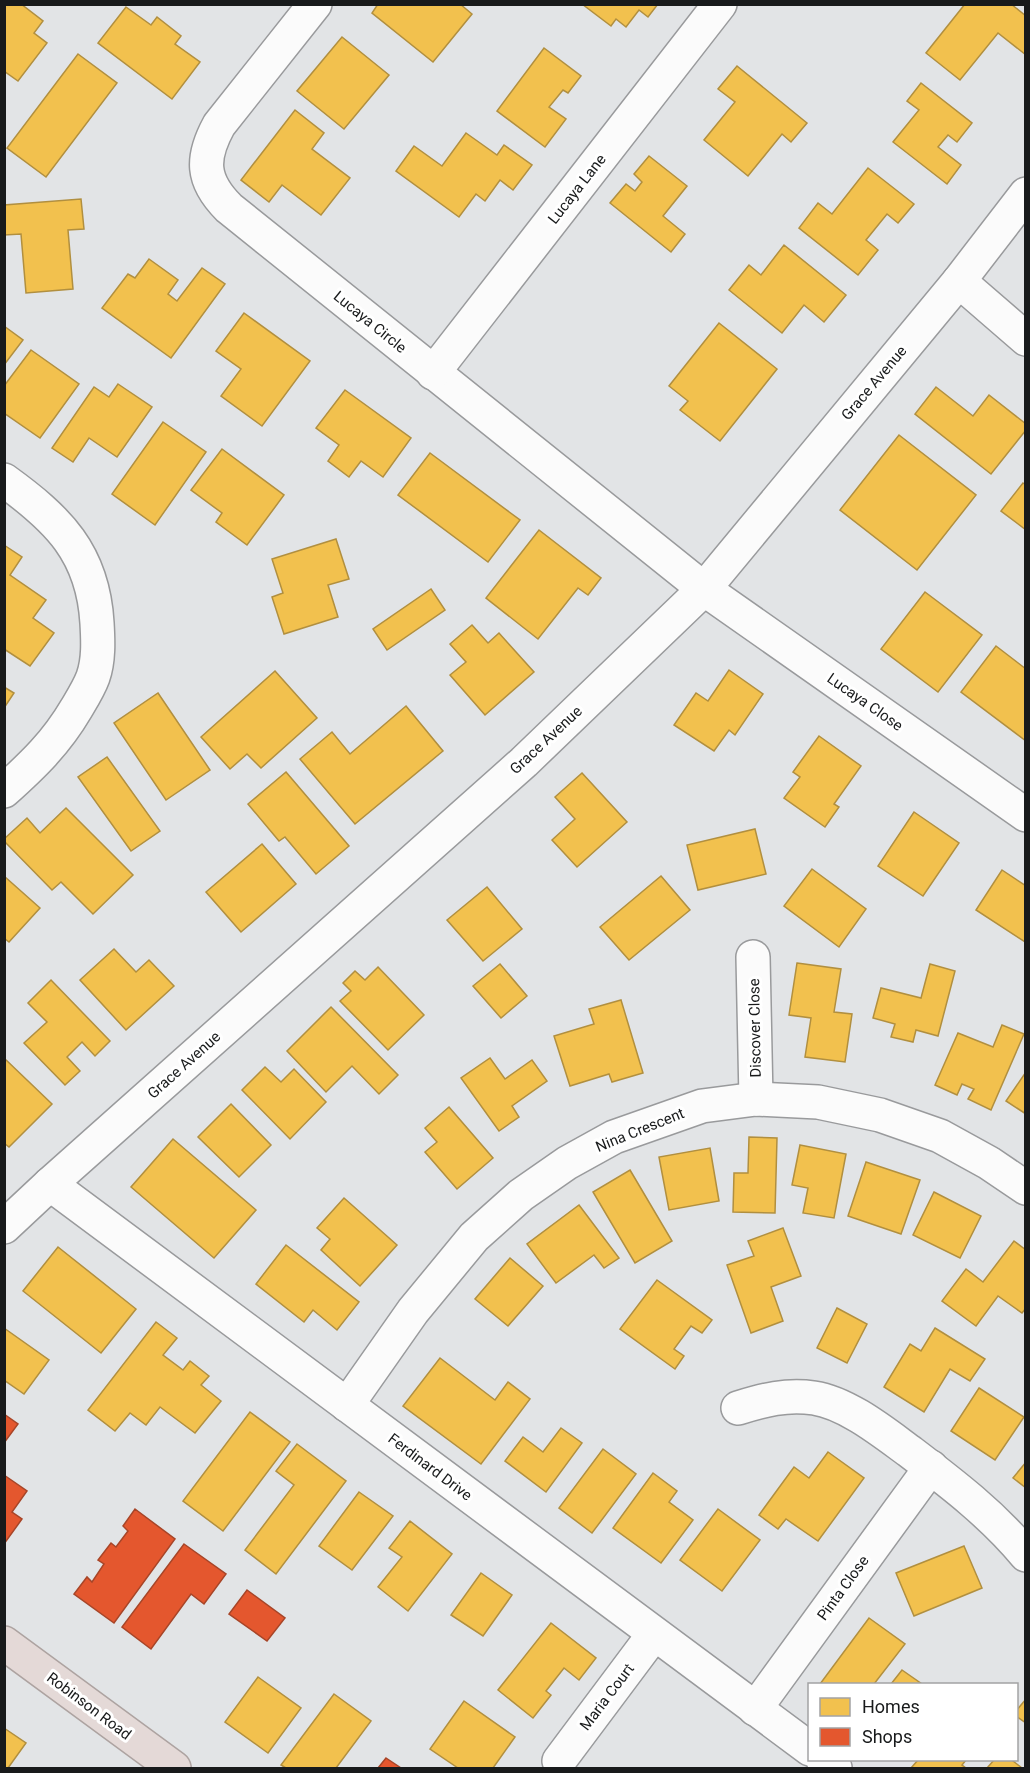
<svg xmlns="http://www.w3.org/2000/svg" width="1030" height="1773" font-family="Roboto,sans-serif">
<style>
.homes{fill:#f2c14e;stroke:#b18f3f;stroke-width:1.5}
.shops{fill:#e4572e;stroke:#a74528;stroke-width:1.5}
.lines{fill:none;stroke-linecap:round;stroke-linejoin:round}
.minor-casing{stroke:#999a9c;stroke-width:36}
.highway-casing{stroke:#ada3a1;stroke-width:36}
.minor{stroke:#fbfbfb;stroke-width:33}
.highway{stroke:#e4d9d7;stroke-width:33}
.labels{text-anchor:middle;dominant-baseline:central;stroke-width:6;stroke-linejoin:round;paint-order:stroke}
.street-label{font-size:15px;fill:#181a1b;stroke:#fff}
</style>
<rect width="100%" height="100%" fill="#e2e4e6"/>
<!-- homes -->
<g class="homes">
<path d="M4 4H21L43 21 34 33 47 43 18 81 4 71Z"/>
<path d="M378 4H460L472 14 433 62 372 13Z"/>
<path d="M582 4H658L648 17 639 10 626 27 616 19 611 26Z"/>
<path d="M965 4H1011L1026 16V55L998 33 960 80 926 53Z"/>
<path d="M126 7 151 25 157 17 181 36 175 44 200 62 172 99 98 43Z"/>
<path d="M342 37 389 75 344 129 297 91Z"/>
<path d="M544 48 581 76 568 93 563 90 549 107 566 119 545 147 497 111Z"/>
<path d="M78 54 117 83 46 177 7 148Z"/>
<path d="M737 66 807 123 791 142 782 134 748 176 704 140 735 102 718 89Z"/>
<path d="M921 83 972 123 957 142 948 135 938 147 961 165 947 184 893 142 919 110 907 101Z"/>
<path d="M295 110 324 133 312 149 350 178 321 215 282 185 269 202 241 180Z"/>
<path d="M466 133 497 155 504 145 532 165 513 190 500 180 485 201 476 194 459 217 396 171 414 146 442 166Z"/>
<path d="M649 156 687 186 663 216 685 234 671 252 610 203 626 184 635 191 642 182 634 174Z"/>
<path d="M868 168 914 204 898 223 887 214 866 240 878 250 858 275 799 228 818 203 832 214Z"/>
<path d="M81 199 84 229 68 230 73 289 26 293 21 234 4 235V205Z"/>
<path d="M784 245 846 295 824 322 804 305 782 333 729 290 749 265 761 275Z"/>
<path d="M149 259 178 280 168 294 177 301 202 268 225 284 171 358 102 308 128 274 135 278Z"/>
<path d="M244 313 310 361 262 426 221 396 241 369 216 351Z"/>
<path d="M719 323 777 369 720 441 680 410 688 401 669 386Z"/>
<path d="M4 326 23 340 4 365Z"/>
<path d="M31 350 79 384 40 438 4 413V386Z"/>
<path d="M118 384 152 407 117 457 89 438 73 462 52 448 94 387 109 397Z"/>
<path d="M936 387 973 416 989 395 1026 424V430L991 474 915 414Z"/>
<path d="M345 390 411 438 383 477 361 461 349 477 328 461 339 445 316 428Z"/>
<path d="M163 422 206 452 155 525 112 494Z"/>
<path d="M899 435 976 495 917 570 840 510Z"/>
<path d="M222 449 284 495 247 545 216 522 222 513 191 490Z"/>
<path d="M430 453 520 520 488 562 398 495Z"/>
<path d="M1023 483 1026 485V530L1001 511Z"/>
<path d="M539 530 601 578 588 595 578 588 538 639 486 598Z"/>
<path d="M336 539 349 579 328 585 338 617 284 634 272 597 283 593 272 559Z"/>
<path d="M4 545 22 557 10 575 46 600 33 618 54 633 30 666 4 649Z"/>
<path d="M431 589 445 610 387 650 373 629Z"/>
<path d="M925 592 982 635 938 692 881 649Z"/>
<path d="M472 625 488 643 499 633 534 672 485 715 450 675 466 662 450 644Z"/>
<path d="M996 646 1026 669V741L961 692Z"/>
<path d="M729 670 763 694 735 735 729 730 714 751 674 725 696 693 708 701Z"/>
<path d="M275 671 317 718 261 768 247 754 230 769 201 737Z"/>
<path d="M4 687 14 693 4 708Z"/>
<path d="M158 693 210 770 166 800 114 723Z"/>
<path d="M406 706 443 751 355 824 300 759 332 732 350 754Z"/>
<path d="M819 736 861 766 834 804 839 807 825 827 784 798 800 777 793 772Z"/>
<path d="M107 757 160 831 131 851 78 777Z"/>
<path d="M286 772 349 846 316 874 285 837 279 841 248 804Z"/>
<path d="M582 773 627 822 577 867 552 840 575 819 555 797Z"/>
<path d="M66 808 133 875 93 914 61 882 52 890 4 841V839L27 818 40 833Z"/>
<path d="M914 812 959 843 923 896 878 866Z"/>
<path d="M755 829 766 874 698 890 687 845Z"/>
<path d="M262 844 296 884 241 932 206 892Z"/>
<path d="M812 869 866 909 839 947 784 906Z"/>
<path d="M1002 870 1026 886 1025 942 976 910Z"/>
<path d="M4 876 40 908 9 942 4 938Z"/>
<path d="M661 876 690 910 629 960 600 927Z"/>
<path d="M487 887 522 929 483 961 447 920Z"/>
<path d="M114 949 136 972 149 960 174 986 126 1030 80 980Z"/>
<path d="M797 963 841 969 834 1012 852 1014 845 1062 805 1057 811 1018 789 1015Z"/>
<path d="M500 964 527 996 501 1018 473 986Z"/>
<path d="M930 964 955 971 938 1036 916 1030 913 1042 891 1037 895 1024 873 1018 881 988 921 998Z"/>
<path d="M378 967 424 1015 388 1050 340 1001 351 991 343 983 355 971 365 980Z"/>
<path d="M51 980 110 1041 95 1056 82 1042 67 1057 80 1071 65 1085 24 1043 47 1022 28 1003Z"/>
<path d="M621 1000 643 1073 612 1082 609 1074 570 1086 554 1036 594 1024 589 1009Z"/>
<path d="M331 1007 398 1075 379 1094 352 1066 326 1092 287 1051Z"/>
<path d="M1002 1025 1024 1034 991 1110 968 1099 974 1089 962 1084 957 1095 935 1085 958 1033 993 1047Z"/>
<path d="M4 1058 52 1104 9 1147 4 1143Z"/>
<path d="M490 1058 505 1079 532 1060 547 1081 512 1106 519 1117 499 1131 461 1078Z"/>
<path d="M265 1067 281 1082 294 1069 326 1102 290 1139 242 1090Z"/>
<path d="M1026 1072V1114L1006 1101Z"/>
<path d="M231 1104 271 1145 239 1177 198 1137Z"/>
<path d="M449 1107 493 1158 457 1189 425 1152 437 1142 425 1128Z"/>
<path d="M749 1137 777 1138 775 1213 733 1212 734 1173H748Z"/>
<path d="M173 1139 256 1210 214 1258 131 1187Z"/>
<path d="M800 1145 846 1154 834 1218 803 1213 808 1188 792 1185Z"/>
<path d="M710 1148 719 1201 669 1210 659 1157Z"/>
<path d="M866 1162 920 1180 901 1234 848 1216Z"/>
<path d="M630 1170 672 1241 635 1263 593 1192Z"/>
<path d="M934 1192 981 1216 960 1258 913 1235Z"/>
<path d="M344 1198 397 1245 360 1286 321 1250 330 1239 317 1228Z"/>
<path d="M579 1205 619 1258 604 1268 594 1255 556 1283 527 1244Z"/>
<path d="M783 1228 801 1276 771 1287 783 1321 751 1333 727 1265 754 1256 748 1241Z"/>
<path d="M1014 1241 1026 1250V1308L1022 1313 998 1296 976 1326 942 1301 966 1269 983 1282Z"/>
<path d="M286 1245 359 1302 337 1330 313 1310 304 1322 256 1284Z"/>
<path d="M58 1247 136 1309 101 1353 23 1291Z"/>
<path d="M510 1258 543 1286 508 1326 475 1299Z"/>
<path d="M657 1280 712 1320 702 1333 691 1326 674 1349 684 1356 675 1369 620 1329Z"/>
<path d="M837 1308 867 1324 847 1363 817 1348Z"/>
<path d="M156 1322 177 1338 163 1355 183 1370 190 1361 209 1376 201 1385 221 1401 195 1433 160 1407 146 1425 130 1413 115 1431 88 1410Z"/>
<path d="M4 1328 49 1360 24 1394 4 1380Z"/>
<path d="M935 1328 985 1359 970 1381 950 1369 924 1412 884 1387 910 1344 921 1351Z"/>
<path d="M440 1358 495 1400 508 1382 530 1399 481 1464 403 1406Z"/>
<path d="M979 1388 1024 1417 995 1460 951 1431Z"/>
<path d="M250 1412 290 1442 223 1531 183 1501Z"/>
<path d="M561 1428 582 1443 546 1492 505 1461 523 1437 543 1452Z"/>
<path d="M297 1444 346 1481 276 1574 245 1550 294 1485 276 1471Z"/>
<path d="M603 1449 636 1474 592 1533 559 1508Z"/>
<path d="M828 1452 864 1478 818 1541 786 1519 778 1529 759 1515 794 1467 809 1478Z"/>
<path d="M1026 1462V1488L1013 1478Z"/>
<path d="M653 1473 677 1491 669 1502 693 1520 661 1563 613 1528Z"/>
<path d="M359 1492 393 1516 352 1570 319 1546Z"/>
<path d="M718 1509 760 1540 722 1591 680 1560Z"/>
<path d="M410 1521 452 1554 408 1611 378 1587 402 1557 389 1548Z"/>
<path d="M964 1546 982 1588 914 1616 896 1573Z"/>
<path d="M481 1573 512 1595 483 1636 451 1615Z"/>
<path d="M869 1618 905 1644 874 1684H820Z"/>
<path d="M551 1623 596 1658 579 1680 564 1668 546 1691 551 1695 533 1718 498 1690Z"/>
<path d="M902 1670 922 1684H891Z"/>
<path d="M258 1677 301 1708 268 1753 225 1722Z"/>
<path d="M334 1694 371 1721 336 1768H286L281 1765Z"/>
<path d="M1026 1699V1723L1016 1716V1711Z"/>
<path d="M464 1701 515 1737 493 1768H458L430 1749Z"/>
<path d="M4 1728 26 1743 8 1768H4Z"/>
<path d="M918 1760H966L962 1765 966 1768H911Z"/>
<path d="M994 1760H1014L1013 1761 1022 1768H987Z"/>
</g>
<!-- shops -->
<g class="shops">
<path d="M4 1414 18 1424 4 1443Z"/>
<path d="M4 1475 27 1491 12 1512 22 1519 4 1544Z"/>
<path d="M135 1509 175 1539 114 1623 74 1594 87 1577 92 1582 104 1564 98 1560 111 1543 116 1547 128 1531 123 1526Z"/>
<path d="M184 1544 226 1574 204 1604 191 1594 151 1649 122 1627Z"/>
<path d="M247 1590 285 1618 267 1641 229 1614Z"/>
<path d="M386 1758 401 1768H378Z"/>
</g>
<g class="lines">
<defs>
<g id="minor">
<path d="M315 4 219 125C201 158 201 180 229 208L704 589 1026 815"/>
<path d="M959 281 1026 339"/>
<path d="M433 373 720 4"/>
<path d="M4 480C58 519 93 553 97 623 98 640 99 660 93 677 89 688 82 699 76 709 56 743 33 765 4 791"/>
<path d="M753 957 756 1099"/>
<path d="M50 1184 810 1749"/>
<path d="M4 1227 50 1184 524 762 704 589 959 281 1026 194"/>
<path d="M347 1405 413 1311 474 1237 521 1195 567 1163 614 1137 702 1106 756 1099 818 1102 880 1115 940 1136 989 1163 1026 1188"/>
<path d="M738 1408C764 1400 786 1394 814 1398 847 1403 883 1432 909 1451 951 1483 992 1514 1026 1555"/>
<path d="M755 1709 931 1467"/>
<path d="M823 1760 835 1768"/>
<path d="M559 1761 654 1634"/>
</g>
<path id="highway" d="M4 1643 174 1768"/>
</defs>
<!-- minor casing -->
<use href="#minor" class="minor-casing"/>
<!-- highway casing -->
<use href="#highway" class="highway-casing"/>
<!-- minor -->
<use href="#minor" class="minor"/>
<!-- highway -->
<use href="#highway" class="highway"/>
</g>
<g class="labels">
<!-- street labels -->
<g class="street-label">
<text transform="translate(577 189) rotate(-52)">Lucaya Lane</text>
<text transform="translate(370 322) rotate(39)">Lucaya Circle</text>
<text transform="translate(874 383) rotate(-50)">Grace Avenue</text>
<text transform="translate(865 702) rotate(35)">Lucaya Close</text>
<text transform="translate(546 740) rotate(-43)">Grace Avenue</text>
<text transform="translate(755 1028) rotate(-91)">Discover Close</text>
<text transform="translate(184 1065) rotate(-42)">Grace Avenue</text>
<text transform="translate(640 1130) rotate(-22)">Nina Crescent</text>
<text transform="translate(430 1467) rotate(37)">Ferdinard Drive</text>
<text transform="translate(843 1588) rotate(-54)">Pinta Close</text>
<text transform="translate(607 1697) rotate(-53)">Maria Court</text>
<text transform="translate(89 1706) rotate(37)">Robinson Road</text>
</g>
</g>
<!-- border -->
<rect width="1030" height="1773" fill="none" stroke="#181a1b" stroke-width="12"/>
<!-- legend -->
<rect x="808" y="1683" width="210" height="78" fill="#ffffff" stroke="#a3a3a4" stroke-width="1.5"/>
<rect x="820" y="1698" width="30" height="18" fill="#f2c14e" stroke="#a3a3a4" stroke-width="1.5"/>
<text x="862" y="1713" font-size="18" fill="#181a1b">Homes</text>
<rect x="820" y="1728" width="30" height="18" fill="#e4572e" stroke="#a3a3a4" stroke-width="1.5"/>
<text x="862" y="1743" font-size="18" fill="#181a1b">Shops</text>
</svg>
